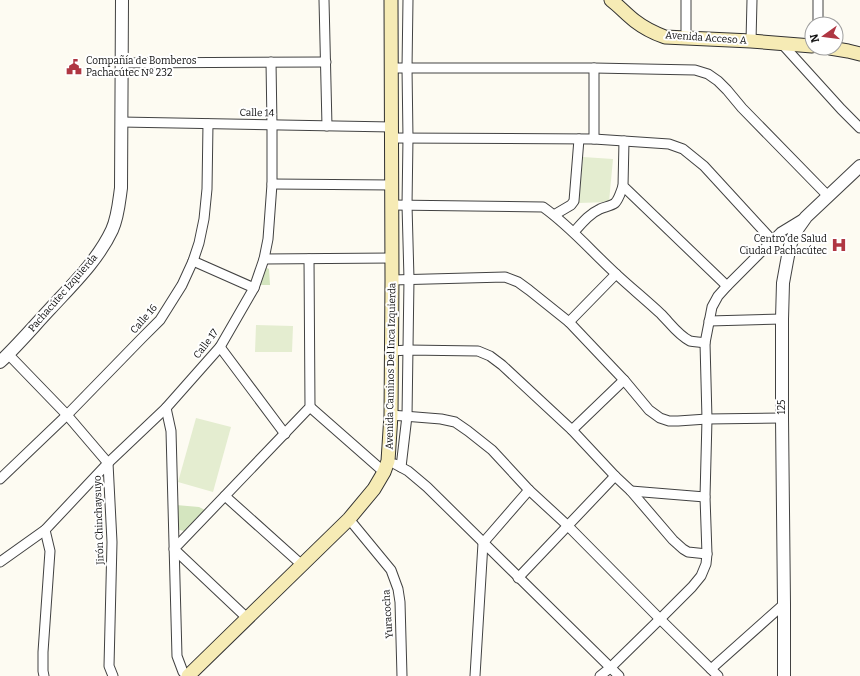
<svg xmlns="http://www.w3.org/2000/svg" width="860" height="676" font-family="Bitter,serif">
<style>
.green{fill:#d4e5bf}
.pitch{fill:#e4edd0}
.lines{fill:none;stroke-linecap:round;stroke-linejoin:round}
.minor-casing{stroke:#424242;stroke-width:11}
.tertiary-casing{stroke:#424242;stroke-width:14}
.secondary-casing{stroke:#313131;stroke-width:15}
.minor{stroke:#fff;stroke-width:9}
.tertiary{stroke:#fff;stroke-width:12}
.secondary{stroke:#f6ebb5;stroke-width:13}
.labels{text-anchor:middle;dominant-baseline:central;stroke-width:4;stroke-linejoin:round;paint-order:stroke}
.street-label{font-size:10px;fill:#0f0f0f;stroke:#fff}
.poi-label{font-size:10px;fill:#0f0f0f;stroke:#fff;text-anchor:start}
</style>
<rect width="100%" height="100%" fill="#fdfbf2"/>
<!-- green -->
<g class="green">
<path d="M265 267 269 269 270 285H257Z"/>
<path d="M176 505 199 507 205 510 184 531 175 529Z"/>
</g>
<!-- pitch -->
<g class="pitch">
<path d="M583 157 613 159 609 202 579 203Z"/>
<path d="M256 325 293 326 292 352H255Z"/>
<path d="M196 418 231 427 213 492 178 482Z"/>
</g>
<g class="lines">
<defs>
<g id="minor">
<path d="M324 0 327 126"/>
<path d="M686 0V38"/>
<path d="M818 0V24"/>
<path d="M751 41 752 0"/>
<path d="M783 45 841 109 860 128"/>
<path d="M121 63 326 62"/>
<path d="M392 68H594L695 70 708 74 718 81 727 90 742 108 828 196"/>
<path d="M121 122 392 127"/>
<path d="M392 138 594 139 669 144 683 149 704 166 772 240"/>
<path d="M594 139V68"/>
<path d="M624 141 623 186 727 286"/>
<path d="M272 184 392 185"/>
<path d="M392 205 543 207C570 226 591 251 615 273 630 287 646 300 661 314 670 323 678 335 690 341 695 342 701 342 705 343"/>
<path d="M554 215 571 205 574 201 579 139"/>
<path d="M574 232C582 223 589 214 600 209 604 207 611 206 615 203 619 199 621 191 623 186"/>
<path d="M264 259 392 258"/>
<path d="M193 261 254 288"/>
<path d="M392 280 505 277 518 282 529 290 569 322 624 380 649 410 660 418 669 421H678L707 419 782 418"/>
<path d="M709 321 782 319"/>
<path d="M569 322 616 274"/>
<path d="M220 347 285 434"/>
<path d="M392 351 408 350 478 351 490 356 502 365 572 430 615 476 631 491 673 540 683 549 688 552 707 554"/>
<path d="M8 354 67 415 108 463 112 542 109 666 113 676"/>
<path d="M310 407 384 472"/>
<path d="M166 408 171 431 177 656 183 672 188 676"/>
<path d="M391 415 441 419 455 422 468 431 492 450 529 490 567 525 660 619 718 676"/>
<path d="M572 430 624 380"/>
<path d="M395 464 408 471 427 487 619 676"/>
<path d="M401 467 407 416 409 279 407 205 408 138 407 68 408 0"/>
<path d="M0 479 67 415 142 338 160 320 182 285 193 261 199 243 204 219 207 189 208 124"/>
<path d="M631 491 705 497"/>
<path d="M225 496 302 565"/>
<path d="M349 519 391 570 398 589 400 602 402 676"/>
<path d="M0 562 45 530 108 463 166 408 220 347 254 288 264 259 268 239 272 184V125L271 62"/>
<path d="M518 578 615 476"/>
<path d="M247 618 174 549 310 407 309 259"/>
<path d="M711 669 784 604"/>
<path d="M44 676 43 671V652L50 551 45 530"/>
<path d="M475 676 483 543 529 490"/>
<path d="M600 676 610 668 660 619 692 587 701 576 706 564 707 554 705 497 707 419 705 343 712 307 718 296 727 286 781 232 804 218"/>
</g>
<g id="tertiary">
<path d="M0 362C18 345 34 326 50 309 73 284 98 260 112 230 118 217 119 202 121 188L122 0"/>
<path d="M784 676V604L782 418V319L783 283 787 261 790 246 794 234 806 217 860 166"/>
</g>
<g id="secondary">
<path d="M611 0C619 6 626 14 635 21 644 28 654 33 665 37L751 41 812 46"/>
<path d="M830 48 848 51 860 54"/>
<path d="M188 676 349 519 374 489 384 472 388 461 391 415 392 280 391 0"/>
</g>
</defs>
<!-- minor casing -->
<use href="#minor" class="minor-casing"/>
<!-- tertiary casing -->
<use href="#tertiary" class="tertiary-casing"/>
<!-- secondary casing -->
<use href="#secondary" class="secondary-casing"/>
<!-- minor -->
<use href="#minor" class="minor"/>
<!-- tertiary -->
<use href="#tertiary" class="tertiary"/>
<!-- secondary -->
<use href="#secondary" class="secondary"/>
</g>
<!-- icons -->
<defs>
<symbol id="civic-bare" viewBox="-9 -9 18 18"><path d="M-.6-6.5H3V-4.5H.6V-3L4-1V1h2V6H-6V1h2V-1L-.6-3ZM-1.2 2.5V6h2.4V2.5Z" fill="#af3642" stroke="#fff" stroke-width="2.5" paint-order="stroke"/></symbol>
<symbol id="hospital-bare" viewBox="-9 -9 18 18"><path d="M-5-5h3v3.5h4V-5h3V5h-3V1.5h-4V5h-3Z" fill="#af3642" stroke="#fff" stroke-width="2.5" paint-order="stroke"/></symbol>
</defs>
<g fill-rule="evenodd">
<use href="#civic-bare" x="63" y="56" width="22" height="22"/>
<use href="#hospital-bare" x="828" y="234" width="22" height="22"/>
</g>
<g class="labels">
<!-- street labels -->
<g class="street-label">
<text transform="translate(706 38) rotate(4)">Avenida Acceso A</text>
<text transform="translate(257 113) rotate(1)">Calle 14</text>
<text transform="translate(63 293) rotate(-49)">Pachacútec Izquierda</text>
<text transform="translate(144 319) rotate(-49)">Calle 16</text>
<text transform="translate(206 344) rotate(-53)">Calle 17</text>
<text transform="translate(391 366) rotate(-89)">Avenida Caminos Del Inca Izquierda</text>
<text transform="translate(782 407) rotate(-90)">125</text>
<text transform="translate(99 520) rotate(-92)">Jirón Chinchaysuyo</text>
<text transform="translate(388 614) rotate(-94)">Yuracocha</text>
</g>
<!-- poi labels -->
<g class="poi-label">
<text x="86" y="61">Compañía de Bomberos<tspan x="86" dy="12">Pachacútec Nº 232</tspan></text>
<text x="827" y="239" text-anchor="end">Centro de Salud<tspan x="827" dy="12">Ciudad Pachacútec</tspan></text>
</g>
</g>
<!-- north arrow -->
<g transform="translate(824 36) rotate(256)"><circle r="19" fill="#ffffff" stroke="#9f9f9f"/>
<path d="M0-3L7 15L0 10L-7 15Z" fill="#af3642"/>
<text y="-6" font-size="11" font-weight="bold" text-anchor="middle" fill="#0f0f0f">N</text>
</g>
</svg>
